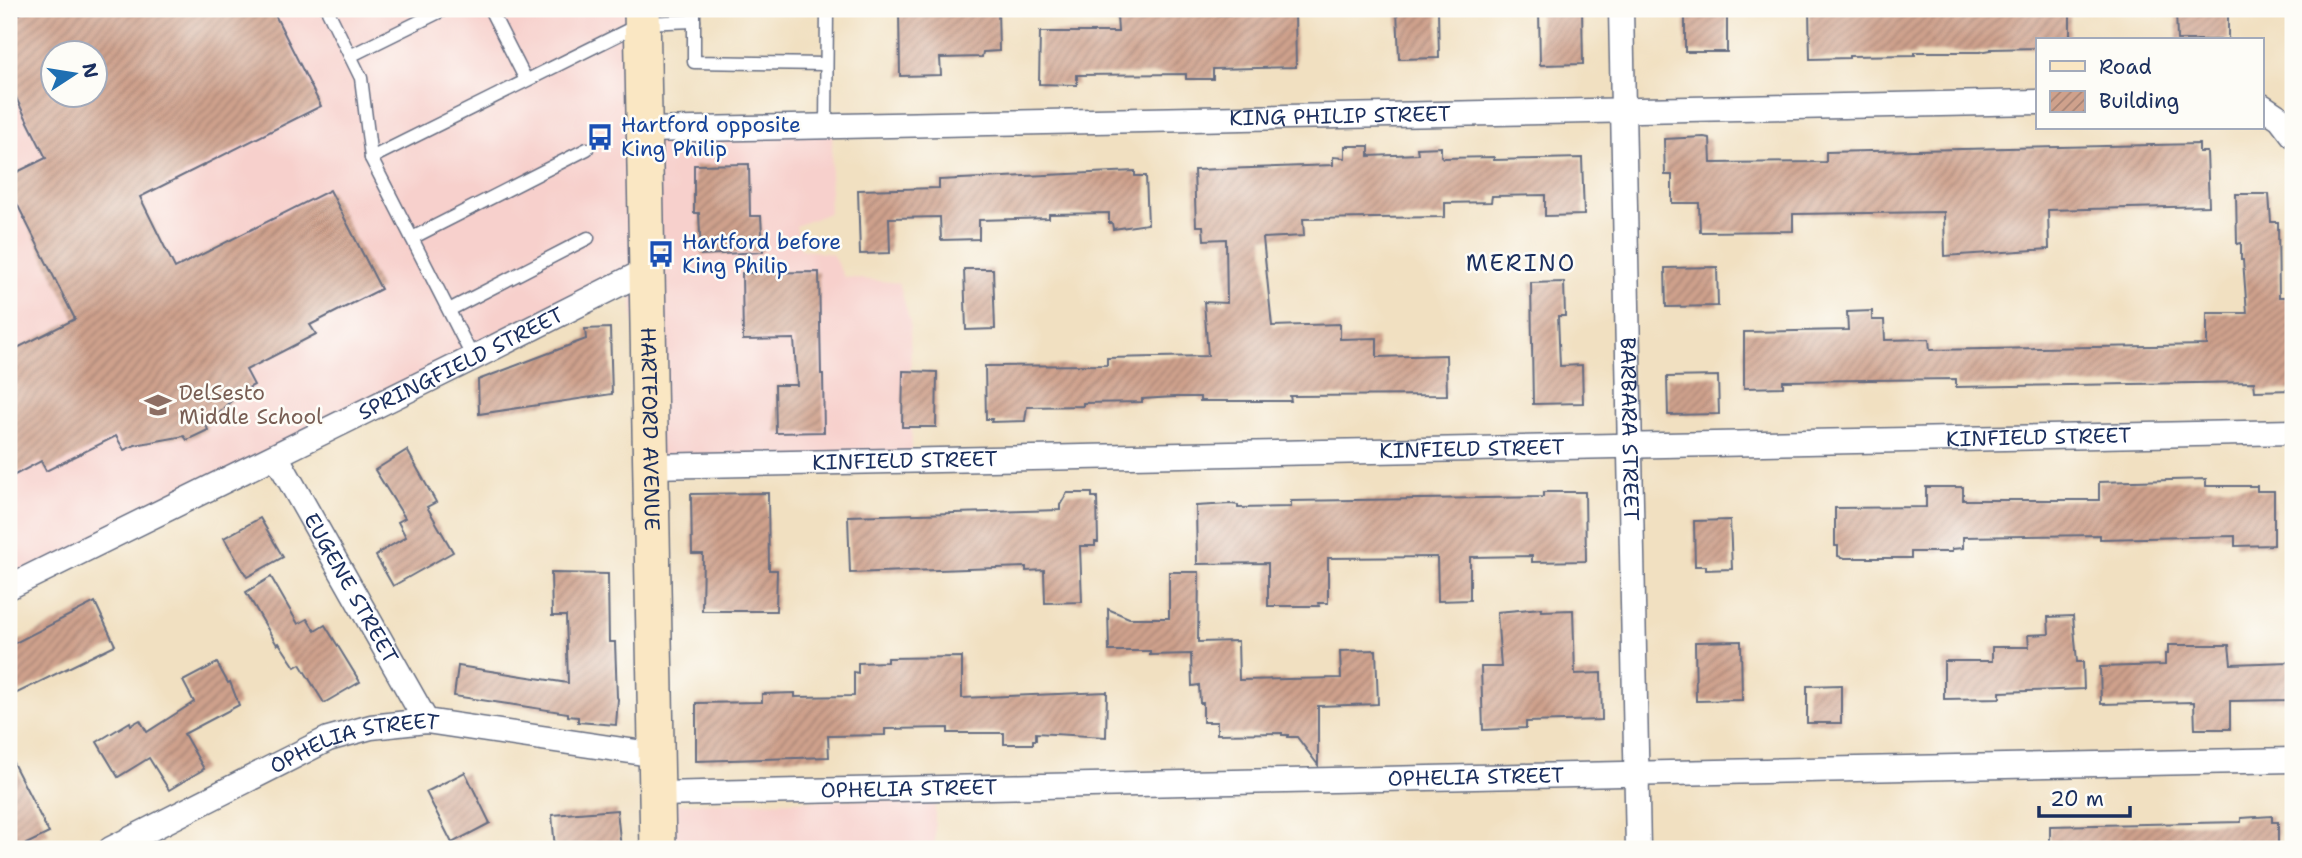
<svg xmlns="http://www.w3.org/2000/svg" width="2302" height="858" font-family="'Shantell Sans',sans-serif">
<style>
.built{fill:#f7d0cc;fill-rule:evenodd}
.building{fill:url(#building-hatch);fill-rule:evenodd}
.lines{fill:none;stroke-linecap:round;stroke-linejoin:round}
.service-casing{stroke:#666d81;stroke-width:15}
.minor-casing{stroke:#666d81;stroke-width:27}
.secondary-casing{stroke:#666d81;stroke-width:38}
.service{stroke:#fff;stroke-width:12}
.minor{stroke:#fff;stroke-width:24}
.secondary{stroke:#fae7c3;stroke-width:35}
.labels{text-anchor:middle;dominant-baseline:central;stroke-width:5;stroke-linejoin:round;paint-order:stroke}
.street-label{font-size:21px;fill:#1b2f5e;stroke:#fdfcf7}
.transit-label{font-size:21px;fill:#164399;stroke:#fdfcf7;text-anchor:start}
.education-label{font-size:21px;fill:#785e54;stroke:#fdfcf7;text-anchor:start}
.neighbourhood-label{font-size:23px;letter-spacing:2px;fill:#1b2f5e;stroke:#fdfcf7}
</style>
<defs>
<pattern id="building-hatch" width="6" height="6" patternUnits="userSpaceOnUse" patternTransform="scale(1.75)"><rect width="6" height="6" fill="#cfa18c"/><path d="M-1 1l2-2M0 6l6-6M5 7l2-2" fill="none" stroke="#a78476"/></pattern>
</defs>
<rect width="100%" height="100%" fill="#fdfcf7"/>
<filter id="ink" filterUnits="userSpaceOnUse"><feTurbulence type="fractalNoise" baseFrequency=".0143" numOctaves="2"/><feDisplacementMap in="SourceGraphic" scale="14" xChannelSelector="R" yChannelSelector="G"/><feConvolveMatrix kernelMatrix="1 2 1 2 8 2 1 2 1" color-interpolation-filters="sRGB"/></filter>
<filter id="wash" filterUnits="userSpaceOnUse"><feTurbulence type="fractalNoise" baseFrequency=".00686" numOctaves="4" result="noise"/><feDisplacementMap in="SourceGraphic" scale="28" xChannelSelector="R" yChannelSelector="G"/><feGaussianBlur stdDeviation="1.57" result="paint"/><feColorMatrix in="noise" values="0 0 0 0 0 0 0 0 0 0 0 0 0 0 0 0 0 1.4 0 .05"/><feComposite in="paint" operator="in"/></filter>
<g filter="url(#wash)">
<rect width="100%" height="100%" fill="#f1e0c1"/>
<!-- built -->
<g class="built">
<path d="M9 9H630L633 128H833L829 213 796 226 801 249 832 254 844 277 899 283 910 322 912 453 648 465 630 283 9 595ZM52 52H94V94H52Z"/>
<path d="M935 798V849H646L655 804Z"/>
</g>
<g id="blocks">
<!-- building -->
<g class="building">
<path d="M29 9H272L321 106 140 197 175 268 330 190 381 289 310 325 316 334 246 370 254 385 239 393 206 425 208 430 187 440 184 436 135 445 124 450 116 436 46 471 41 461 9 478V352L75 319 9 188V176L46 158 9 84V19ZM52 52H94V94H52Z"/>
<path d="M899 9H998L999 51 983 52 982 57 940 58 941 75 900 76Z"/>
<path d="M1183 9H1213V15L1295 14 1296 67 1213 69V79H1186V74L1077 75V85L1039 84 1040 32H1118L1117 15H1183Z"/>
<path d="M1397 9H1438L1439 58 1399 59Z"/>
<path d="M1539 9H1582L1583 64 1540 65Z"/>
<rect x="1685" y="9" width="42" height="43"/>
<path d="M1809 9H2070V40H2038V48L1991 49V50L1980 52H1915V55L1849 56V58L1810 59Z"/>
<path d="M2176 9H2228V40H2177Z"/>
<path d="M1704 137 1710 138 1711 163 1826 162V152L2199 144V152H2207L2209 206 2048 210 2049 249 1945 256 1944 212 1793 214V231L1700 232 1699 203H1672V175H1665L1664 139Z"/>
<path d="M1345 146H1369V156L1418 154 1417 148 1441 147V156L1443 158 1494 157V160L1582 158 1584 215 1545 216V195L1492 196 1491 202 1445 203V217L1303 219 1304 236 1263 238 1272 326 1340 324V339L1377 338V357L1446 355 1447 395 1290 396 1291 401H1200V397H1174L1142 399V402L1083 403V406L1027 407 1025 421 991 422 992 419H986L985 366 1107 365V358L1208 356 1204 302 1227 303 1226 239 1204 240 1203 226H1196L1194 170 1333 165V157L1345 158Z"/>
<path d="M749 164 750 216H761L763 252 701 255 699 213H694V165Z"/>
<path d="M1135 171V176H1146L1148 224 1113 229 1112 223H1109V213L1049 214V218L979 220V239L941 240 940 217 889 218 890 253 860 254 858 190 939 188V180Z"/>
<path d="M2236 194H2269L2271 222H2278L2279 297H2293V390L2255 391 2254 382 1956 387V379L1783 381V387L1744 388V332L1848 330 1847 312 1872 311V320H1884L1885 340 1929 339 1930 350 2207 345V313H2247L2243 260H2241V243L2237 244Z"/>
<path d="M1717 267 1718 306 1666 307 1665 268Z"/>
<path d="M964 269H993L995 329 966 330Z"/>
<path d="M819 272 821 374H823L824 432 776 433 775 385H797L794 339 743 340 742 273Z"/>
<path d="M1564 282 1565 316H1558L1560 366 1582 365 1583 403 1533 404 1531 283Z"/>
<path d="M610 328 612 394 479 414 478 380 586 339 585 329Z"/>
<path d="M903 371 937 372 936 427H902Z"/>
<path d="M1718 376 1719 414 1668 415 1667 377Z"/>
<path d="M407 450 436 502 427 507 453 552 393 586 376 556 380 553V552L406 537 398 522 405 518 375 470Z"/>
<path d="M2206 479V486H2257V491H2274V545L2235 546V536L2100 539V535L1963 537V548L1952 549V552H1911V558H1844L1838 556V546H1835V508L1926 507V487H1963V500H2099V482Z"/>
<path d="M1543 492H1585L1586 561 1532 562V556L1470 557V600L1438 601 1437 557 1328 558V603H1318L1319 606H1268V563L1197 564 1196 506 1231 504 1238 505V508L1291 507V501L1543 497Z"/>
<path d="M768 493 769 570H777L776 611H702L703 554H692L691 494Z"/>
<path d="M1067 493H1092V497H1097L1098 542H1095V546H1080L1082 602 1045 603 1044 570 1026 571V567L850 573 848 516 1060 510V505Z"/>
<path d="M260 518 283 557 247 577 224 538Z"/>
<path d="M1730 520 1732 569 1706 570V566H1695L1694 521Z"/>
<path d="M1169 572H1199L1198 642 1238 641 1239 680 1341 678 1340 651 1376 650 1378 704 1318 706V765L1297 737H1288V735H1282V733L1217 734V722H1203V703H1200L1199 685 1192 686 1191 654 1150 655V651H1109L1108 609 1129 618H1169Z"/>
<path d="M551 573 608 574 609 642H615L617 697 618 699 616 725 578 722V717L568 716V713L454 696 458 666 568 683 566 616H552Z"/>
<path d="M271 577 298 624 307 619 315 631 325 625 360 682 324 703 300 664 295 667 279 643 277 645 246 592Z"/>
<path d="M95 602 115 645 9 697V646Z"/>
<path d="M1542 608 1541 611 1573 610 1575 674 1601 673 1602 720 1526 722V728L1483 730 1481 667H1501L1497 612Z"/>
<path d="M2073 616 2077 662H2083L2084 689 2000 692V698L1944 699V661H1992V647H2029L2028 635 2049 634 2048 617Z"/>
<path d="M1741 641 1742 700 1696 701 1695 642Z"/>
<path d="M2168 645H2229L2231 664 2290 662 2291 700 2230 701V729H2195L2194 702 2101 704 2100 667 2165 665V654H2168Z"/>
<path d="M962 657V698L1107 692 1106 737 1036 733V740H1033V744H1004V733H948V728L885 729V735L828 736 829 757 696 761V703L762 702V694L795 693V697L854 696V672L858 673V663L887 662V658Z"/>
<path d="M217 663 228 683 230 682 239 705 184 734 204 769 169 790 149 758 118 777 97 742 130 722 131 725 140 720 147 732 194 702 183 681Z"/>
<path d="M1841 685V723H1807V686Z"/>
<path d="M9 755 49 833 16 849 9 835Z"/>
<path d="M465 772 490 823 452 843 426 792Z"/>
<path d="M617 810 621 849H555L552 815Z"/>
<path d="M2272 816V822H2278V849H2050V826L2241 822V818Z"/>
</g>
</g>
</g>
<g filter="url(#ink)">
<use href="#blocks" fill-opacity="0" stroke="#666d81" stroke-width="2"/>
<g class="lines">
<defs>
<g id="service">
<path d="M327 9 361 78 371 158"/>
<path d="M490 9 526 80"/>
<path d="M694 9V62L826 64"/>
<path d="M350 56 445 9"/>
<path d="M826 127 827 9"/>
<path d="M412 238 587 149"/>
<path d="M449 310 588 238"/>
<path d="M473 358 371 158 642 23 694 21"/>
</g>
<g id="minor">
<path id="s1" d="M1621 9 1638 849"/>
<path d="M2262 106 2280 118 2293 135"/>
<path id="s2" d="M644 130 2038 102"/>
<path id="s3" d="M276 456 426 721"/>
<path id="s4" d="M651 466 2293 432"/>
<path id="s5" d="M9 587 473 358 647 270"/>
<path id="s6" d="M657 794 2293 760"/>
<path id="s7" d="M111 849 328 739 371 727 426 721 657 755"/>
</g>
<g id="secondary">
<path id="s8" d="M642 9 658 849"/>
</g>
</defs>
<!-- service casing -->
<use href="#service" class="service-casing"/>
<!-- minor casing -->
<use href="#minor" class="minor-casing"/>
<!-- secondary casing -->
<use href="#secondary" class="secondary-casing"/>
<!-- service -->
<use href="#service" class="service"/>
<!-- minor -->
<use href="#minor" class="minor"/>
<!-- secondary -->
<use href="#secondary" class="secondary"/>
</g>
</g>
<!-- icons -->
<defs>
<symbol id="bus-bare" viewBox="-9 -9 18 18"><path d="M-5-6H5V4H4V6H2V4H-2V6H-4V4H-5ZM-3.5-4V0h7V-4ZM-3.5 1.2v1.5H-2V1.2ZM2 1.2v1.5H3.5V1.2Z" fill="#1a4fb4" stroke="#fdfcf7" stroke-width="2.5" paint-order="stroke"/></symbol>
<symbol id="school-bare" viewBox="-9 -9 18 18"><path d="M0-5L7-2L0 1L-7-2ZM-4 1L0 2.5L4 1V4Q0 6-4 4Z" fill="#8d6e63" stroke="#fdfcf7" stroke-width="2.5" paint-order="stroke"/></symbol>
</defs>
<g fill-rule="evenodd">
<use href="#bus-bare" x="581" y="118" width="38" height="38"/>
<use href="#bus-bare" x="642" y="235" width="38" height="38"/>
<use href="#school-bare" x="139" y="386" width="38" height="38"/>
</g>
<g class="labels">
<!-- street labels -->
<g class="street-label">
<text stroke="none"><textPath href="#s2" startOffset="696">KING PHILIP STREET</textPath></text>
<text stroke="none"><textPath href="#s5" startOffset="504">SPRINGFIELD STREET</textPath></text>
<text stroke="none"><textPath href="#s8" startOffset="420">HARTFORD AVENUE</textPath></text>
<text stroke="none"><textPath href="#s1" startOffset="420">BARBARA STREET</textPath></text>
<text stroke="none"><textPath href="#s4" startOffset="1388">KINFIELD STREET</textPath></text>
<text stroke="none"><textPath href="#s4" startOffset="821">KINFIELD STREET</textPath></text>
<text stroke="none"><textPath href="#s4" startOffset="254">KINFIELD STREET</textPath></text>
<text stroke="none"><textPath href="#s3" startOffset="152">EUGENE STREET</textPath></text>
<text stroke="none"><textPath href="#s7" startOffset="268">OPHELIA STREET</textPath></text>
<text stroke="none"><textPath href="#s6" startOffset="819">OPHELIA STREET</textPath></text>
<text stroke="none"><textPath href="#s6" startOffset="252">OPHELIA STREET</textPath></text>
</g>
<!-- transit labels -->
<g class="transit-label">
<text x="621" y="125">Hartford opposite<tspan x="621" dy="24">King Philip</tspan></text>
<text x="682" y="242">Hartford before<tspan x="682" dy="24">King Philip</tspan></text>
</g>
<!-- education labels -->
<g class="education-label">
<text x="179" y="393">DelSesto<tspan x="179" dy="24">Middle School</tspan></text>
</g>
<!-- neighbourhood labels -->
<g class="neighbourhood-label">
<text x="1521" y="263">MERINO</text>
</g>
</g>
<!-- margin -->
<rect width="2302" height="858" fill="none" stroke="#fdfcf7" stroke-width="35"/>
<!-- legend -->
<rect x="2036" y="38" width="228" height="91" fill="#fdfcf7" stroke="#a3aaba" stroke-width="2"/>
<rect x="2050" y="61" width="35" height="10" fill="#fae7c3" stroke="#a3aaba" stroke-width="2"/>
<text x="2099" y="74" font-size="21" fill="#1b2f5e">Road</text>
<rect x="2050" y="91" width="35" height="21" fill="url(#building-hatch)" stroke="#a3aaba" stroke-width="2"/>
<text x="2099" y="108" font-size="21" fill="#1b2f5e">Building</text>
<!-- north arrow -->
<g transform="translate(74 74) rotate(78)"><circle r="33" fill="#fdfcf7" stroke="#a3aaba" stroke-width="2"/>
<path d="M0-5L12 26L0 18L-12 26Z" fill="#1f6fb2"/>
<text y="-10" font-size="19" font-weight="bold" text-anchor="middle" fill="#1b2f5e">N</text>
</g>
<!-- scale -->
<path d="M2039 806v10h91v-10" fill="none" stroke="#1b2f5e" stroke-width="3.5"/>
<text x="2050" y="806" font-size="21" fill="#1b2f5e" stroke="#fdfcf7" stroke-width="5" paint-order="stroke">20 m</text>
</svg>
